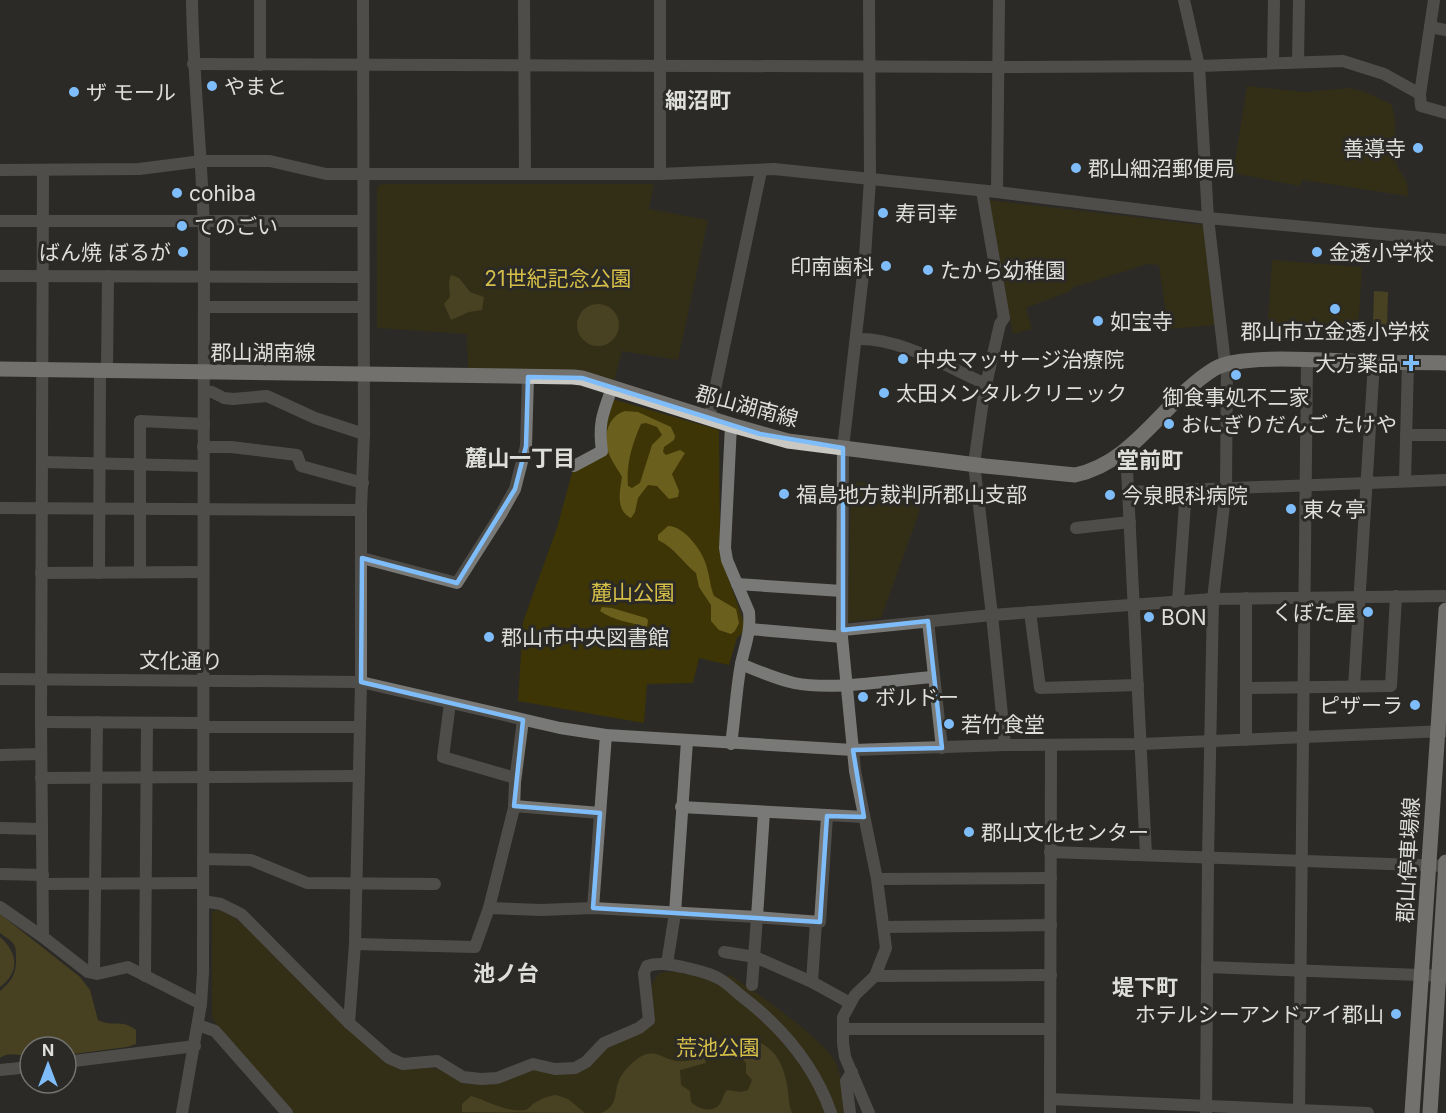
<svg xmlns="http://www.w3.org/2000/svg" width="1446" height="1113" font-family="Inter,'Noto Sans JP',sans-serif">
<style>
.green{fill:#3d3506}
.forest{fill:#6a5d1b}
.water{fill:#6b5f1d;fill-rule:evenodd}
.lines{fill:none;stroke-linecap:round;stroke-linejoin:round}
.minor{stroke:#797977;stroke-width:12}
.major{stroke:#c9c8c3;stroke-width:15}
.marked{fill:none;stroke:#7ebdf9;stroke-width:4.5;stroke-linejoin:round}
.poi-dot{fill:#7ebdf9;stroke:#2b2a26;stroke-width:2}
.labels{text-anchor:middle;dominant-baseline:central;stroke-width:6;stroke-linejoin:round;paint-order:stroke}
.poi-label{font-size:21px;fill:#dededb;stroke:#2b2a26;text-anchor:start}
.park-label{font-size:21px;fill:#d5bf49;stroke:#2b2a26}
.street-label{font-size:21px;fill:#dededb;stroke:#2b2a26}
.neighbourhood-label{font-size:22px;font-weight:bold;fill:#dededb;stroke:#2b2a26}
</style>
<rect width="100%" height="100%" fill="#2b2a26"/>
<!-- green -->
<g class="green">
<path d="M1247 86 1304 92 1350 88 1365 92 1391 104C1399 123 1393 141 1396 161 1398 176 1409 174 1408 196L1303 180 1299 186 1233 173Z"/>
<path d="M382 184H654L649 209 708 220 678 360 622 351 614 382 468 369 467 334 377 328V187Z"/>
<path d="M989 200 1203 225 1216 325 1168 329 1159 265 1148 264 1074 287 1068 292 1026 308 1032 329 1013 334Z"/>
<path d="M1272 260 1362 267 1358 329 1268 322Z"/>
<path d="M612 399 719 430 720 555 745 625 742 633 737 638 729 665 699 658 693 683 647 684 644 723 518 701 523 622 557 528 572 473 575 468 605 450 603 431Z"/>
<path d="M851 481 909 489 920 510 881 618 848 622Z"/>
<path d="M220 909 239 921 390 1064 440 1069 461 1080 528 1069 560 1072 652 1026C659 1011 646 994 654 980 664 960 701 982 716 980 720 980 726 976 730 975 753 990 825 1040 836 1063 842 1079 844 1097 846 1113H293L220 1030 212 1018V912Z"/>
</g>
<!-- forest -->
<path class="forest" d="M0 914 80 977 90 990 98 1020C114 1028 120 1018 136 1030V1044L127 1047 66 1055V1047H30V1056C19 1056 9 1051 0 1058V991C12 981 17 973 16 956 16 951 16 946 12 942 9 939 4 936 0 933Z"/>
<!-- water -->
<g class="water">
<path d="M451 275 459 278 470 292 484 297 482 310 469 312 451 320 444 304 450 297 449 281Z"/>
<path d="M1374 291 1388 292 1387 326 1373 325Z"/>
<circle cx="598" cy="325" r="21"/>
<path d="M625 411 638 412 671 427 675 436 674 440 664 447 663 452 666 455 680 450 685 453 672 474 679 491 678 497 669 499 657 486 648 485 638 498 635 512 631 518C615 510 620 491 622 477 618 469 611 461 608 451 603 436 608 416 625 411ZM646 423 657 427 662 435 652 445 640 483 632 488 628 486C626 465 632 444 641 424Z"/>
<path d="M668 526C685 526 704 553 707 568 710 578 710 586 714 596L736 609 739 623 735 631 731 634 719 630 711 621V605L699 587 696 573C682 562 675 548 658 540V535Z"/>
<path d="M602 607 612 608 646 618 648 620 647 627C632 623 612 620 600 611Z"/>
<path d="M0 937C18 953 20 972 0 987Z"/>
<path d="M746 1039C771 1042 783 1060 787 1085 789 1094 788 1104 792 1113H601C620 1105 613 1091 620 1078 624 1071 633 1061 640 1057 656 1048 662 1059 676 1061 685 1062 695 1060 704 1057L706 1063 680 1070 681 1085 690 1091 691 1102C699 1110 713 1113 720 1104 723 1099 723 1095 727 1090L741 1092 748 1090 752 1080 746 1073V1063L734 1050 710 1060 708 1055Z"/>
<path d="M556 1095 568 1099 585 1113 462 1112V1104L471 1096C489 1101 506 1113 526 1110 528 1109 532 1105 533 1104 540 1099 547 1096 556 1095Z"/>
</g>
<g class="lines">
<!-- minor -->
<g class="minor">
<path d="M260 0V65"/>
<path d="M524 0 525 174"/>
<path d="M1184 0 1199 66 1208 218 1224 355 1227 364 1226 488 1213 599 1208 859 1206 1113"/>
<path d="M1434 0 1420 94 1421 106 1446 113"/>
<path d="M1430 27 1446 30"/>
<path d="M1298 62 1299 0"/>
<path d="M1273 63 1274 0"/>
<path d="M193 64 998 67 1199 66 1343 61 1384 74 1420 94"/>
<path d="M0 170 139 169 202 161H270L326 174H660L774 169 997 192 1208 218 1446 240"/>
<path d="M660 174V0"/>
<path d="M982 191 1004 318 1000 324 984 393 974 464 992 615 1005 745"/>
<path d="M997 192 999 0"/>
<path d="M0 221H363"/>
<path d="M0 276 363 277"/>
<path d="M204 307H363"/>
<path d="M856 339C900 337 947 367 986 384"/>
<path d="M107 371 108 276"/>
<path d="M204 392H212L224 398 233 399 267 396 315 418 364 434"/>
<path d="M709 418 761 171"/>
<path d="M731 425 725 548 727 560 749 612C751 632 745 645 741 664 736 690 735 718 731 744"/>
<path d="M1406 435H1446"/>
<path d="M203 447H231L297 455 301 466 363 483"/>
<path d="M1126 450 1146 855"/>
<path d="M43 462 203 466"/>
<path d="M574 466 602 451C598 423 603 413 612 388"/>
<path d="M1405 481 1408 362"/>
<path d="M1129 492 1446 480"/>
<path d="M0 508 361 510"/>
<path d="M1076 528 1130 522"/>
<path d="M362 558 457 583 501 514 515 489 526 446 528 377"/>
<path d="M140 572V421L204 424"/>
<path d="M41 573 203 572"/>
<path d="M99 573 100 371"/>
<path d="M737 584 842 591"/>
<path d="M1246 598V740"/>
<path d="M1178 601 1186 490"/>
<path d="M1030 612 1040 688 1138 685"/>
<path d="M928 621 942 748"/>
<path d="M749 629 842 637"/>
<path d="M843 630 992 615 1213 599 1446 596"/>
<path d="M741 664C758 671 776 679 794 683 834 691 892 680 933 677"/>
<path d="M0 679 361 682 560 728 606 735 853 750 1005 745 1141 744 1446 731"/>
<path d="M1354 687 1374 362"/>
<path d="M1246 688 1391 686 1396 596"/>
<path d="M450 703 443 757 515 778"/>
<path d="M41 722 203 723"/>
<path d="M203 727H359"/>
<path d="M0 755 41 754"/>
<path d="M41 778 358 776"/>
<path d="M514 806 600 813"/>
<path d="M681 807 864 817"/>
<path d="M0 828 42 829"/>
<path d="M1050 852 1446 866"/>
<path d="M203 859 251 860 307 883 435 884"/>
<path d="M0 874 43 875"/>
<path d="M877 879 1051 878"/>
<path d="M43 884 203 883"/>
<path d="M203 901 221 904 241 914 349 1023 389 1058 403 1064 437 1061 463 1077 481 1079 497 1078 533 1064 555 1069 575 1068 586 1062 604 1043 639 1028 649 1020 644 973 647 966C659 962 671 965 683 967 695 970 708 972 718 978 726 982 733 989 740 995 781 1026 814 1064 831 1113"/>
<path d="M0 907 43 937 88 972 97 974 128 967 201 1004"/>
<path d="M489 908 541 910 593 908 757 917 764 812"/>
<path d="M593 908 606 735"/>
<path d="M884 927 1051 925"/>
<path d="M43 937 41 722 43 170"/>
<path d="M355 944 475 947 489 908 514 808 515 782 523 720"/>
<path d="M724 952 755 957 812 982 850 1003"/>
<path d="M667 964 675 913 687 741"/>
<path d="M1207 967 1446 976"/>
<path d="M94 973 97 722"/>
<path d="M145 976 147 723"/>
<path d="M875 976 1051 975"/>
<path d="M812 982 816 922"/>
<path d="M752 985 757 917 820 922 827 816"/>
<path d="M349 1023 355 944 361 682V510L364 434 363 0"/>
<path d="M198 1025 215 1031 287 1113"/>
<path d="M843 1029H1050"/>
<path d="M66 1062 195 1046"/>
<path d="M0 1070 30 1067"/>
<path d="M1050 1099 1368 1113"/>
<path d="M182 1113 201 1004 203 972 204 232C202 154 193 78 192 0"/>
<path d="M850 1113 846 1081 852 1072"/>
<path d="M869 1113 845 1057 843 1043V1017L855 995 875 976 886 948 877 879 855 771 842 637 843 448 865 257 870 179 869 0"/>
<path d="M1050 1113 1051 745"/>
<path d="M1299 1113 1307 360"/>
</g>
<!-- major -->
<g class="major">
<path d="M0 369 573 377 582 378 731 425 788 441 985 466 1075 475C1136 462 1164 400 1214 369 1242 352 1338 362 1373 362 1397 363 1422 362 1446 363"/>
<path d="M1412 1113 1446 610"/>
<path d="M1430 1113 1446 862"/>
</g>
</g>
<!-- marked area -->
<path d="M0 0H1446V1113H0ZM528 377 582 378 760 434 843 448V630L928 621 942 748 853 750 864 817 827 816 820 922 593 908 600 813 514 806 523 720 361 682 362 558 457 583 515 489 526 446Z" fill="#2b2a26" fill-opacity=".55" fill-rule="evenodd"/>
<path class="marked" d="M528 377 582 378 760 434 843 448V630L928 621 942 748 853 750 864 817 827 816 820 922 593 908 600 813 514 806 523 720 361 682 362 558 457 583 515 489 526 446Z"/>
<!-- markers -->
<g class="poi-dot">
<circle cx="212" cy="86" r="6"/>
<circle cx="74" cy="92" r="6"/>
<circle cx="1418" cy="148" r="6"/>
<circle cx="1076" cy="168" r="6"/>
<circle cx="177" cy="193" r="6"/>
<circle cx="883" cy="213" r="6"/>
<circle cx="182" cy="226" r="6"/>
<circle cx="183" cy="252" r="6"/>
<circle cx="1317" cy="252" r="6"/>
<circle cx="886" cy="266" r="6"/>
<circle cx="928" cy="270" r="6"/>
<circle cx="1335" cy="309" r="6"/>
<circle cx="1098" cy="321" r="6"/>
<circle cx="903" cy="359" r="6"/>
<path d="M1408 354h6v6h6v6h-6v6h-6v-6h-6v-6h6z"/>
<circle cx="1236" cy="375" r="6"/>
<circle cx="884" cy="393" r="6"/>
<circle cx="1169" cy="424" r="6"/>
<circle cx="784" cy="494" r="6"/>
<circle cx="1110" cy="495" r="6"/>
<circle cx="1291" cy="509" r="6"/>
<circle cx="1368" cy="612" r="6"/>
<circle cx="1149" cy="617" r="6"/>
<circle cx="489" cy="637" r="6"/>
<circle cx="863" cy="697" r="6"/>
<circle cx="1415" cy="705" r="6"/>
<circle cx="949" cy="724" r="6"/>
<circle cx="969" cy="832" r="6"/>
<circle cx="1396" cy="1014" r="6"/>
</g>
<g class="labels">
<!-- poi labels -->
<g class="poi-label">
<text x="224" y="86">やまと</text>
<text x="86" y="92">ザ モール</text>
<text x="1406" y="148" text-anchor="end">善導寺</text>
<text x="1088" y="168">郡山細沼郵便局</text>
<text x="189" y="193">cohiba</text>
<text x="895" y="213">寿司幸</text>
<text x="194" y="226">てのごい</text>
<text x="171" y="252" text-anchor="end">ばん焼 ぼるが</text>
<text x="1329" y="252">金透小学校</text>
<text x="874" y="266" text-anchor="end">印南歯科</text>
<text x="940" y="270">たから幼稚園</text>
<text x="1110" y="321">如宝寺</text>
<text x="1335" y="331" text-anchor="middle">郡山市立金透小学校</text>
<text x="915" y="359">中央マッサージ治療院</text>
<text x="1399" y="363" text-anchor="end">大方薬品</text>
<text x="896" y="393">太田メンタルクリニック</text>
<text x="1236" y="397" text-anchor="middle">御食事処不二家</text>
<text x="1181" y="424">おにぎりだんご たけや</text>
<text x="796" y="494">福島地方裁判所郡山支部</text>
<text x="1122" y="495">今泉眼科病院</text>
<text x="1303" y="509">東々亭</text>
<text x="1356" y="612" text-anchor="end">くぼた屋</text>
<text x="1161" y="617">BON</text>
<text x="501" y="637">郡山市中央図書館</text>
<text x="875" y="697">ボルドー</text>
<text x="1403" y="705" text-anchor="end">ピザーラ</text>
<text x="961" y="724">若竹食堂</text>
<text x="981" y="832">郡山文化センター</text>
<text x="1384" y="1014" text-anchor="end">ホテルシーアンドアイ郡山</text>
</g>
<!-- park labels -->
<g class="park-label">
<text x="558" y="278">21世紀記念公園</text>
<text x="633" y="592">麓山公園</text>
<text x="718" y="1047">荒池公園</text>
</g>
<!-- street labels -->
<g class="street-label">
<text x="263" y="352">郡山湖南線</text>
<text transform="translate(747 406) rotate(15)">郡山湖南線</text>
<text transform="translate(181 661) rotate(1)">文化通り</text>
<text transform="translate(1408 860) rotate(-87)">郡山停車場線</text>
</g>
<!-- neighbourhood labels -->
<g class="neighbourhood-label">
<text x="698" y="100">細沼町</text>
<text x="520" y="458">麓山一丁目</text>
<text x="1150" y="460">堂前町</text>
<text x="506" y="973">池ノ台</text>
<text x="1145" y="987">堤下町</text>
</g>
</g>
<!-- north arrow -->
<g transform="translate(48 1065)"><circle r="28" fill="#2b2a26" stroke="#73726e" stroke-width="1.5"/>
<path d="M0-4.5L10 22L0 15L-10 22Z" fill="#7ebdf9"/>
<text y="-9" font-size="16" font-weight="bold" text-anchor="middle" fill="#dededb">N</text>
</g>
</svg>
